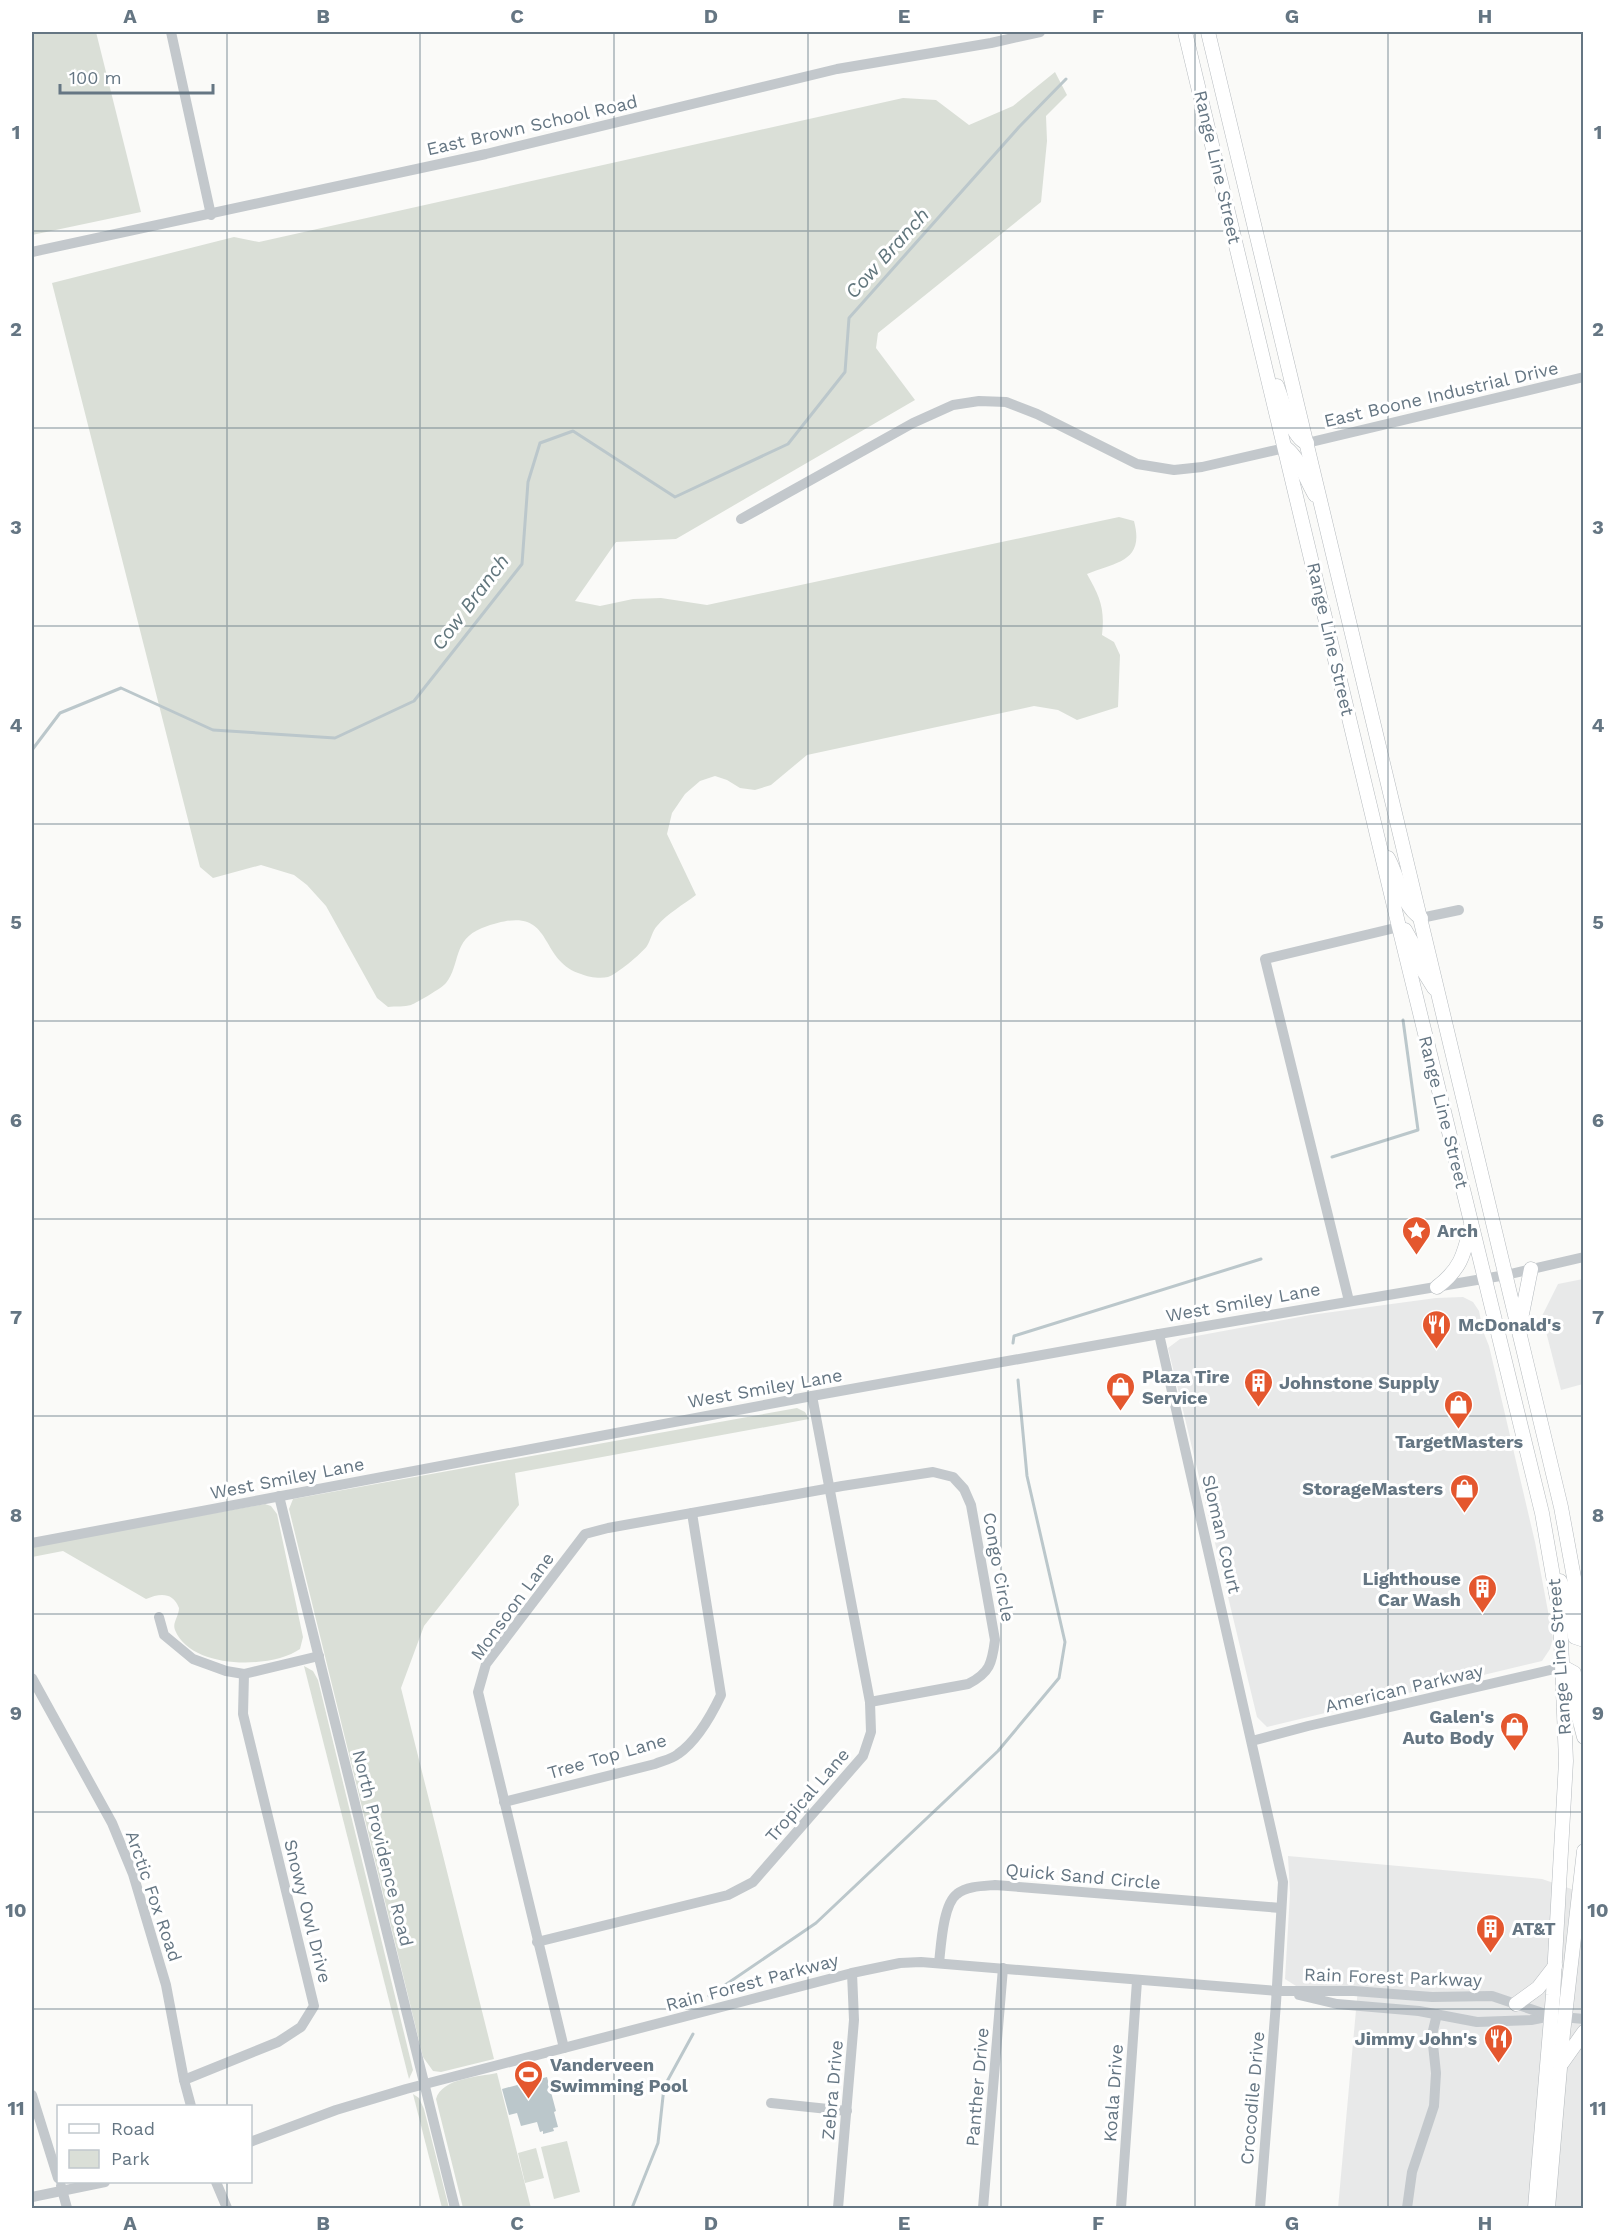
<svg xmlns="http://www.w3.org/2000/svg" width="1615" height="2240" font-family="'Work Sans',sans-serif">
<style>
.built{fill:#e8e9e9}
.green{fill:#dadfd7}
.water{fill:#bbc7cb}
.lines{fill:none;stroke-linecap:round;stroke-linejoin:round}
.stream{stroke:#bbc7cb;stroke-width:3}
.major-casing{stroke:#b5babe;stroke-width:15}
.minor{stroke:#c3c8cc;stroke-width:10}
.major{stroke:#fff;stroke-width:14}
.grid{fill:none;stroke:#657683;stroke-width:1.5;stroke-opacity:0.55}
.labels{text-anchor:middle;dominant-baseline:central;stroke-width:6;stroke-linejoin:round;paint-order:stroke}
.street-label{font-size:18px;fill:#657683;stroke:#fff}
.poi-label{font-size:18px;font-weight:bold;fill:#657683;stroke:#fff;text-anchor:start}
.water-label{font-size:20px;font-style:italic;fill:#60757c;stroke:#fff}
.neatline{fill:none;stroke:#657683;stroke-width:2}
.grid-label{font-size:20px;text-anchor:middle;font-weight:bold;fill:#657683}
</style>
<rect width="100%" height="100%" fill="#fafaf8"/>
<!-- built -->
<g class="built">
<path d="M1583 1279V1384L1561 1390 1542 1316 1558 1284Z"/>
<path d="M1463 1297 1473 1302 1479 1311 1483 1331 1489 1346 1535 1542 1553 1638 1550 1649 1542 1661 1267 1727 1257 1717 1168 1348 1180 1339 1310 1315 1436 1298Z"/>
<path d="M1288 1856 1542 1879 1583 1893V2208H1338L1358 1988 1296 1986 1285 1979 1290 1893Z"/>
</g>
<!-- green -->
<g class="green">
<path d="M32 32H96L141 212 32 235Z"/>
<path d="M1055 72 1067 95 1046 116 1047 141 1041 202 878 333 876 348 915 400 676 539 616 542 575 601 600 606 633 599 661 598 707 605 1119 517 1134 521C1145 562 1116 562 1087 574 1100 597 1105 608 1102 635L1114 642 1120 655 1118 707 1077 720 1058 710 1034 706 807 755 771 785 755 790 740 788 727 780 715 776 700 781 685 794 672 813 667 834 696 895C684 904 667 914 657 926 652 931 651 940 647 946 641 954 617 974 608 977 600 979 588 977 581 974 534 959 558 899 482 928 452 940 461 964 446 983 442 988 418 1002 411 1005 405 1007 395 1006 388 1007L377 998 326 906 307 885 294 875 261 865 213 878 200 867 52 283 234 237 259 242 903 98 936 100 969 125 1013 106Z"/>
<path d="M797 1408 805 1412 809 1419 515 1473 519 1505 424 1626 401 1688 494 2059 441 2072 433 2071 423 2057 289 1509 293 1499Z"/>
<path d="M265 1504 271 1506 277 1514 303 1637 300 1649C272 1669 191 1670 175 1630 172 1623 179 1616 179 1608 173 1592 160 1593 146 1599L63 1551 32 1557V1546Z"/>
<path d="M304 1666 313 1671 318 1680 413 2070 409 2079Z"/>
<path d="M497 2073 531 2208H463L436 2099C442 2078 478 2077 497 2073Z"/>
<path d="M413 2094 419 2098 424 2109 449 2208H442Z"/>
<path d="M567 2141 580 2192 554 2199 541 2147Z"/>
<path d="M536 2148 544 2178 525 2183 518 2153Z"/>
</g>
<!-- water -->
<path class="water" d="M547 2077 556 2111 554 2112 558 2127 553 2128 554 2131 543 2134V2131L540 2132 537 2122 521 2126 517 2113 509 2115 502 2089Z"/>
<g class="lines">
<!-- stream -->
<g class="stream">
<path d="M32 750 60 713 121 688 213 730 335 738 414 701 522 564 528 482 540 443 573 431 675 497 788 444 845 372 849 318 1019 127 1066 79"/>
<path d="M1332 1157 1418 1130 1403 1020"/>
<path d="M1013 1343 1014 1336 1261 1259"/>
<path d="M709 1996 816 1923 998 1751 1059 1678 1065 1642 1027 1476 1018 1380"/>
<path d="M632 2208 658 2143 664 2087 693 2034"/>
</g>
<defs>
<g id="major">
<path d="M1185 32 1399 927 1542 1513 1560 1616 1566 1761 1553 1995 1535 2208"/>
<path d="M1208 32 1561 1507 1584 1632"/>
<path d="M1277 386C1283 401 1292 439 1307 443"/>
<path d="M1286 448C1300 459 1306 480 1315 495"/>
<path d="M1388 858C1399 878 1401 905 1421 918"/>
<path d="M1405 930 1414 946 1421 967 1434 988"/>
<path d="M1437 1287C1461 1269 1464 1254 1471 1226"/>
<path d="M1520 1324 1531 1269"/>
<path d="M1560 1581 1569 1602 1575 1637 1584 1640"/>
<path d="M1563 1667 1574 1673 1577 1710 1584 1737"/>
<path d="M1516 2004 1538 1988 1555 1966"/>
<path d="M1562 2063 1584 2032"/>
<path d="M1548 2208 1563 2033 1584 1851"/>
</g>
</defs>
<!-- major casing -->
<use href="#major" class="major-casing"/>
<!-- minor -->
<g class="minor">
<path d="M171 32 211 215"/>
<path d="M32 252 486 154 837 69 991 43 1040 32"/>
<path d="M1307 443 1584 377"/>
<path d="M741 519 913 423 953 405 979 401 1006 402 1037 414 1137 464 1174 470 1202 467 1285 448"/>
<path d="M1421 918 1459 910"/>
<path d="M1349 1301 1265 959 1399 927"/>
<path d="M1159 1334 1283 1882 1276 2003 1260 2208"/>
<path d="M279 1496 455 2208"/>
<path d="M32 1543 812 1396 1159 1334 1506 1275 1584 1257"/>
<path d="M159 1617 164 1635 193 1659 226 1671 244 1674 319 1656"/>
<path d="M32 1678 112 1823 133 1874 166 1985 184 2080 191 2106"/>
<path d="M1252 1741 1308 1726 1563 1667"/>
<path d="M504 1802 655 1764C662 1761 672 1759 678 1754 697 1741 711 1716 721 1695L692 1513"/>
<path d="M537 1942 728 1895 753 1882 863 1756 871 1732 870 1702 812 1396"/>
<path d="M939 1963C941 1946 943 1904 957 1894 967 1886 983 1886 995 1885L1281 1908"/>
<path d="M1299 1995 1337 2004 1419 2011 1477 2022 1531 2020 1551 2016"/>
<path d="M564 2048 478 1692 486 1664 585 1534 608 1528 842 1486 933 1472 953 1477 964 1489 971 1505 995 1640C992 1663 990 1673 968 1684L870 1702"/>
<path d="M184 2080 278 2042 301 2027 314 2006 243 1714 244 1674"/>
<path d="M32 2095 58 2178"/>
<path d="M771 2103 847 2111"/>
<path d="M250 2142 336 2110 406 2089 852 1973 900 1963 921 1962 1277 1991H1354L1432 1997 1492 1996 1551 2016 1584 2019"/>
<path d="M216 2182 227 2208"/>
<path d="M61 2186 67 2208"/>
<path d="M32 2197 105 2182"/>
<path d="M838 2208 854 2020 852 1973"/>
<path d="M983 2208 1003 1968"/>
<path d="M1121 2208 1137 1981"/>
<path d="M1407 2208 1412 2172 1434 2106 1436 2073 1432 2035 1437 2014"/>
</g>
<!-- major -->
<use href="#major" class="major"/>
</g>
<!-- grid -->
<path class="grid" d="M227 32V2106M420 32V2208M614 32V2208M808 32V2208M1001 32V2208M1195 32V2208M1388 32V2208M32 231H1584M32 428H1584M32 626H1584M32 824H1584M32 1021H1584M32 1219H1584M32 1416H1584M32 1614H1584M32 1812H1584M32 2009H1584M227 2182V2208"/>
<!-- icons -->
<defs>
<symbol id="sight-pin" viewBox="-11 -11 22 30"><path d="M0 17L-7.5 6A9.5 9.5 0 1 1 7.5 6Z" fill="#e4572e" stroke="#fff"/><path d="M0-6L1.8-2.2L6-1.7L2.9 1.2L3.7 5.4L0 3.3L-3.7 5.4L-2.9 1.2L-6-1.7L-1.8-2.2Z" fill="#fff"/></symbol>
<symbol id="restaurant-pin" viewBox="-11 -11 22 30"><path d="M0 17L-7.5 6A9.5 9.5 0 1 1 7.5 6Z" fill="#e4572e" stroke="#fff"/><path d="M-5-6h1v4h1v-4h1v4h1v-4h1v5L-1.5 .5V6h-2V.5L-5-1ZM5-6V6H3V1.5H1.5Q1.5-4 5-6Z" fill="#fff"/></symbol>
<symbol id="building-pin" viewBox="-11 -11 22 30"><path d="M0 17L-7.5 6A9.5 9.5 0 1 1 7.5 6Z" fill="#e4572e" stroke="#fff"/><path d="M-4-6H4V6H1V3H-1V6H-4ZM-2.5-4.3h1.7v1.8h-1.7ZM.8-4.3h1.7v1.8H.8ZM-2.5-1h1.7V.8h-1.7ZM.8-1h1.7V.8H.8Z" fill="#fff"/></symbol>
<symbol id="shop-pin" viewBox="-11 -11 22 30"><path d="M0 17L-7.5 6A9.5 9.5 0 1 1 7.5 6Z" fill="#e4572e" stroke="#fff"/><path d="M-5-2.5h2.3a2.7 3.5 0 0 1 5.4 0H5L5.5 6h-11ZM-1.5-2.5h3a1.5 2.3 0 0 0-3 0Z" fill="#fff"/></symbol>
<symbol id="stadium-pin" viewBox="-11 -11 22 30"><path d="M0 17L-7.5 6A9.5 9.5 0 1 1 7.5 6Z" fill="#e4572e" stroke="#fff"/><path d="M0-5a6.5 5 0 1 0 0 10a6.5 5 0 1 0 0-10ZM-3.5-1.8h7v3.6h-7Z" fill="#fff"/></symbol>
</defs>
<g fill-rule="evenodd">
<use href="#sight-pin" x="1400" y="1214" width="33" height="45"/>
<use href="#restaurant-pin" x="1420" y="1308" width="33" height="45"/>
<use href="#building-pin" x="1242" y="1366" width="33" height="45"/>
<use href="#shop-pin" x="1104" y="1370" width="33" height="45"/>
<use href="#shop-pin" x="1442" y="1388" width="33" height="45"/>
<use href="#shop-pin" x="1448" y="1472" width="33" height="45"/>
<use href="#building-pin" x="1466" y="1572" width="33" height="45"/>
<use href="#shop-pin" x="1498" y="1710" width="33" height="45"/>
<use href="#building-pin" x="1474" y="1912" width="33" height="45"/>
<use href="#restaurant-pin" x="1482" y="2022" width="33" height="45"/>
<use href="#stadium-pin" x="512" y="2058" width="33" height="45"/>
</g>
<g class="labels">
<!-- street labels -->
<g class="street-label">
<text transform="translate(532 125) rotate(-13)">East Brown School Road</text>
<text transform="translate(1218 167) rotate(77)">Range Line Street</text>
<text transform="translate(1441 394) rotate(-13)">East Boone Industrial Drive</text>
<text transform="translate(1331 639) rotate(77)">Range Line Street</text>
<text transform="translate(1444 1112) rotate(76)">Range Line Street</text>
<text transform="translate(1243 1302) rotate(-10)">West Smiley Lane</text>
<text transform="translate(765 1388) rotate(-10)">West Smiley Lane</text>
<text transform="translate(287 1478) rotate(-11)">West Smiley Lane</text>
<text transform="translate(1222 1534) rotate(77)">Sloman Court</text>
<text transform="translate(999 1567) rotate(80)">Congo Circle</text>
<text transform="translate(512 1606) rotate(-54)">Monsoon Lane</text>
<text transform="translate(1559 1657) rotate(-94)">Range Line Street</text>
<text transform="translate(1404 1688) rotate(-13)">American Parkway</text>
<text transform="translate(607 1756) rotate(-16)">Tree Top Lane</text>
<text transform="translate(807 1795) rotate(-49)">Tropical Lane</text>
<text transform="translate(383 1848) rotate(76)">North Providence Road</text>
<text transform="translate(1083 1876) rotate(5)">Quick Sand Circle</text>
<text transform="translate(154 1896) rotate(71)">Arctic Fox Road</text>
<text transform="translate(308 1911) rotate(76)">Snowy Owl Drive</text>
<text transform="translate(1393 1977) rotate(2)">Rain Forest Parkway</text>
<text transform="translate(752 1982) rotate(-15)">Rain Forest Parkway</text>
<text transform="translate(977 2087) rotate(-85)">Panther Drive</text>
<text transform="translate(832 2090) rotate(-85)">Zebra Drive</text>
<text transform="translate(1113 2093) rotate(-86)">Koala Drive</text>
<text transform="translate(1252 2098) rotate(-85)">Crocodile Drive</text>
</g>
<!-- poi labels -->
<g class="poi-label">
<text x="1437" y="1230">Arch</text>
<text x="1458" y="1324">McDonald's</text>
<text x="1142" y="1376">Plaza Tire<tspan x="1142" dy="21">Service</tspan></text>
<text x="1279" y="1382">Johnstone Supply</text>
<text x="1459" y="1441" text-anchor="middle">TargetMasters</text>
<text x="1443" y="1488" text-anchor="end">StorageMasters</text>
<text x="1461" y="1578" text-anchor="end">Lighthouse<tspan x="1461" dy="21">Car Wash</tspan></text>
<text x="1494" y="1716" text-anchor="end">Galen's<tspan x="1494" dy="21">Auto Body</tspan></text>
<text x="1512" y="1928">AT&amp;T</text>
<text x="1477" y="2038" text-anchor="end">Jimmy John's</text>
<text x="550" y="2064">Vanderveen<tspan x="550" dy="21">Swimming Pool</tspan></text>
</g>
<!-- water labels -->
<g class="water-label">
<text transform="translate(887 253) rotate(-48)">Cow Branch</text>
<text transform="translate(470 602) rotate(-53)">Cow Branch</text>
</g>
</g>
<!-- border -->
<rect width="1615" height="2240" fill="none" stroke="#ffffff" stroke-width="66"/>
<!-- legend -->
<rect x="57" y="2105" width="195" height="78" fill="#ffffff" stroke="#c1c8cd" stroke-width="1.5"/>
<rect x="69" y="2124" width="30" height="9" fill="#ffffff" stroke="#c1c8cd" stroke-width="1.5"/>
<text x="111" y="2135" font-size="18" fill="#657683">Road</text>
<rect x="69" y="2150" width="30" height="18" fill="#dadfd7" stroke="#c1c8cd" stroke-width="1.5"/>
<text x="111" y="2165" font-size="18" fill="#657683">Park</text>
<!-- scale -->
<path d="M60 84v9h153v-9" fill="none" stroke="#657683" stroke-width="3"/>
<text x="69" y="84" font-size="18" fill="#657683" stroke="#ffffff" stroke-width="4.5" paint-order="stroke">100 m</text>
<rect x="33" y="33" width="1549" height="2174" class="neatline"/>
<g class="grid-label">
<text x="130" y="23">A</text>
<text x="323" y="23">B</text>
<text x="517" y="23">C</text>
<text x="711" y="23">D</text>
<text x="904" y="23">E</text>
<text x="1098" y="23">F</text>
<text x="1292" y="23">G</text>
<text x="1485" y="23">H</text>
<text x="16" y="139">1</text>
<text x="1598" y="139">1</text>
<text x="16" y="336">2</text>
<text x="1598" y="336">2</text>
<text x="16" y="534">3</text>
<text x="1598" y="534">3</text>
<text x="16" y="732">4</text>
<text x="1598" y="732">4</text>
<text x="16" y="929">5</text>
<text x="1598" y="929">5</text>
<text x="16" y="1127">6</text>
<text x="1598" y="1127">6</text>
<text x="16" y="1324">7</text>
<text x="1598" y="1324">7</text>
<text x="16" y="1522">8</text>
<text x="1598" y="1522">8</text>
<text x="16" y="1720">9</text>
<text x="1598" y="1720">9</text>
<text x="16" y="1917">10</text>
<text x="1598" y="1917">10</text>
<text x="16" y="2115">11</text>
<text x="1598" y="2115">11</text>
<text x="130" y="2230">A</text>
<text x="323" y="2230">B</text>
<text x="517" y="2230">C</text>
<text x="711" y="2230">D</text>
<text x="904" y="2230">E</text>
<text x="1098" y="2230">F</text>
<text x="1292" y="2230">G</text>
<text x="1485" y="2230">H</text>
</g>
</svg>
